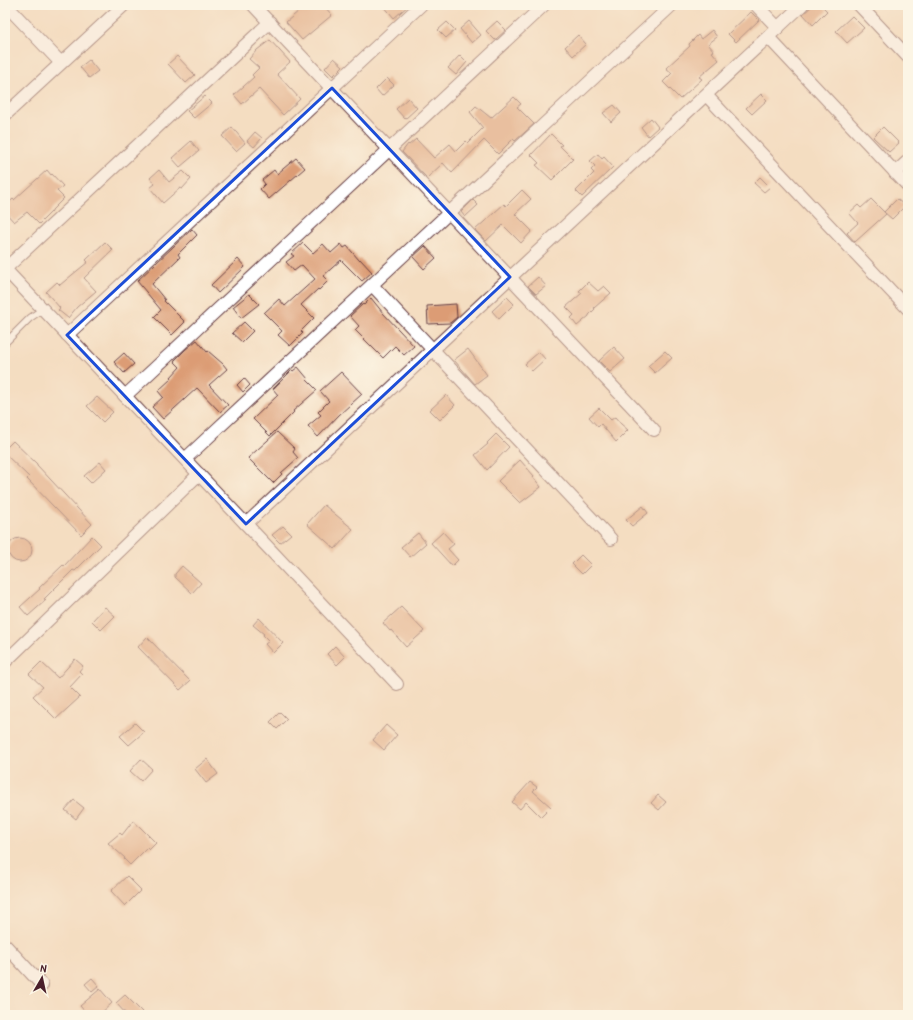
<svg xmlns="http://www.w3.org/2000/svg" width="913" height="1020" font-family="'Patrick Hand',sans-serif">
<style>
.building{fill:#dc9c75}
.lines{fill:none;stroke-linecap:round;stroke-linejoin:round}
.lane-casing{stroke:#643c42;stroke-width:8}
.street-casing{stroke:#643c42;stroke-width:14}
.lane{stroke:#fff;stroke-width:6}
.street{stroke:#fff;stroke-width:12}
.marked{fill:none;stroke:#1d4ed8;stroke-width:3;stroke-linejoin:round}
</style>
<rect width="100%" height="100%" fill="#fcf5e5"/>
<filter id="ink" filterUnits="userSpaceOnUse"><feTurbulence type="fractalNoise" baseFrequency=".025" numOctaves="2"/><feDisplacementMap in="SourceGraphic" scale="8" xChannelSelector="R" yChannelSelector="G"/><feConvolveMatrix kernelMatrix="1 2 1 2 8 2 1 2 1" color-interpolation-filters="sRGB"/></filter>
<filter id="wash" filterUnits="userSpaceOnUse"><feTurbulence type="fractalNoise" baseFrequency=".012" numOctaves="4" result="noise"/><feDisplacementMap in="SourceGraphic" scale="16" xChannelSelector="R" yChannelSelector="G"/><feGaussianBlur stdDeviation="0.9" result="paint"/><feColorMatrix in="noise" values="0 0 0 0 0 0 0 0 0 0 0 0 0 0 0 0 0 1.4 0 .05"/><feComposite in="paint" operator="in"/></filter>
<g filter="url(#wash)">
<rect width="100%" height="100%" fill="#f4ddc1"/>
<g id="blocks">
<!-- building -->
<g class="building">
<path d="M306 5H323L332 15 302 40 286 22Z"/>
<path d="M383 5H409L394 18Z"/>
<path d="M813 5H821L827 11 813 25 803 14Z"/>
<path d="M751 12 759 20 736 42 728 34Z"/>
<path d="M852 16 864 28 847 43 836 31Z"/>
<path d="M469 21 481 35 472 43 460 29Z"/>
<path d="M497 21 506 30 495 40 486 31Z"/>
<path d="M447 22 455 30 446 38 438 30Z"/>
<path d="M712 30 717 37 708 44 714 51 712 52 719 60 699 77 702 79 680 99 663 82 672 73 666 68 690 46 689 44 698 35 701 39Z"/>
<path d="M578 35 586 44 573 56 565 47Z"/>
<path d="M270 40 290 62 277 74 300 99 283 115 259 89 242 104 234 95 254 77 252 75 259 68 249 59 257 50Z"/>
<path d="M460 55 467 62 456 75 448 68Z"/>
<path d="M177 56 195 75 186 83 168 64Z"/>
<path d="M334 58 343 66 333 76 325 68Z"/>
<path d="M89 60 98 71 89 78 80 67Z"/>
<path d="M387 78 394 85 382 96 376 89Z"/>
<path d="M761 94 767 100 752 114 746 108Z"/>
<path d="M205 96 212 103 194 118 187 111Z"/>
<path d="M514 97 521 104 517 107 534 124 515 141 513 139 498 154 484 140 452 173 443 163 427 178 402 152 408 144 409 145 416 139 434 158 450 144 456 151 466 141 468 143 483 128 470 112 476 106 491 118Z"/>
<path d="M408 98 417 108 405 119 396 109Z"/>
<path d="M614 105 621 113 611 122 603 113Z"/>
<path d="M651 118 658 127 648 136 641 127Z"/>
<path d="M232 127 245 143 236 151 222 136Z"/>
<path d="M883 127 899 143 889 152 873 137Z"/>
<path d="M255 132 262 138 254 147 247 141Z"/>
<path d="M551 134 562 145 560 146 573 159 552 180 536 165 539 163 531 155Z"/>
<path d="M191 141 199 151 180 167 172 158Z"/>
<path d="M598 154 602 159 604 157 613 167 582 197 576 191 594 173 591 170 595 166 590 161Z"/>
<path d="M296 158 305 168 269 199 260 189 265 184 262 180 274 170 277 174Z"/>
<path d="M47 170 51 175 52 174 63 186 57 191 64 198 52 210V211L39 224 27 212 14 222 5 212V206L13 199 14 200Z"/>
<path d="M159 170 169 182 183 171 191 179 182 189 180 188 163 203 150 188 155 184 150 178Z"/>
<path d="M760 177 770 187 764 192 754 183Z"/>
<path d="M522 190 531 199 515 214 532 231 521 243 503 225 486 241 475 230 504 204 506 206Z"/>
<path d="M871 199 886 214 855 242 847 233 858 223 849 213 858 205 861 208Z"/>
<path d="M897 199 905 206 892 219 884 212Z"/>
<path d="M473 200 478 205 465 217 461 212Z"/>
<path d="M192 229 197 235 178 254 180 257 152 284 165 300 164 301 185 322 172 335 154 317 161 310 137 281Z"/>
<path d="M105 242 113 250 84 278 96 291 77 307 68 318 58 310 60 308 46 292 57 282 60 285 72 275 88 262 86 260Z"/>
<path d="M303 243 313 253 323 244 331 253 341 244 344 248 347 246 359 260 360 259 372 272 362 281 341 260 323 276 328 281 319 290 318 289 301 305 314 318 301 331 303 333 290 346 278 335 282 331 264 313 279 299 285 306 315 279 302 265 294 271 286 262 294 256 291 254Z"/>
<path d="M425 246 436 258 424 269 413 257Z"/>
<path d="M238 259 245 267 218 293 211 285Z"/>
<path d="M538 277 546 286 536 294 528 286Z"/>
<path d="M588 282 598 291 604 286 611 293 594 308 595 309 589 315V316L577 326 571 318 574 315 566 307 582 293 579 291Z"/>
<path d="M249 294 259 304 241 318 233 307Z"/>
<path d="M507 297 514 304 499 319 492 311Z"/>
<path d="M371 298 383 313 414 346 404 355 395 346 383 358 355 330 359 326 350 316 363 304 364 305Z"/>
<path d="M456 304 457 317 450 323 428 324 427 306Z"/>
<path d="M244 322 253 331 242 342 232 333Z"/>
<path d="M197 340 207 352 208 351 223 364 227 369 209 385 228 405 220 412 197 388 163 419 152 407 163 397 158 391 172 378 171 377 180 367 174 361 186 349Z"/>
<path d="M614 347 625 359 610 372 599 361Z"/>
<path d="M468 349 487 375 475 384 454 360Z"/>
<path d="M665 351 672 358 655 373 648 366Z"/>
<path d="M539 352 545 359 532 371 525 364Z"/>
<path d="M124 353 134 364 124 373 114 362Z"/>
<path d="M298 367 308 379 307 380 317 390 293 411 294 412 270 436 253 419 278 395 273 389 292 370 293 371Z"/>
<path d="M341 372 362 394 339 415 318 437 308 426 321 415 318 412 329 401 320 391Z"/>
<path d="M244 378 250 385 243 392 237 385Z"/>
<path d="M446 395 455 405 440 420 430 410Z"/>
<path d="M97 397 113 412 103 422 87 406Z"/>
<path d="M599 408 611 420 615 417 621 424 628 430 616 442 601 424 598 427 589 417Z"/>
<path d="M277 432 295 449 293 452 298 458 281 473 282 474 273 483 248 458Z"/>
<path d="M496 434 509 447 487 470 475 455 488 444 487 443Z"/>
<path d="M13 441 37 464V465L92 524 81 535 27 479 29 477 5 454V449Z"/>
<path d="M520 460 534 476 533 477 541 487 520 503 498 481Z"/>
<path d="M100 462 106 469 91 483 84 476Z"/>
<path d="M324 505 353 529 335 549 307 524Z"/>
<path d="M643 506 648 513 632 526 626 520Z"/>
<path d="M283 526 291 534 280 543 272 535Z"/>
<path d="M443 532 454 544 448 549 458 560 452 566 431 543Z"/>
<path d="M418 533 426 543 410 557 401 547Z"/>
<path d="M92 536 101 545 75 571 73 570 44 599 46 600 28 616 20 607 40 589 39 588 63 565 64 566Z"/>
<circle cx="20" cy="550" r="12"/>
<path d="M581 555 591 565 582 574 572 564Z"/>
<path d="M182 566 201 583 192 593 175 577V574Z"/>
<path d="M105 607 115 616 101 630 92 621Z"/>
<path d="M401 607 424 631 406 647 391 630 390 631 383 623Z"/>
<path d="M259 618 283 643 273 653 265 644 269 641 263 635 264 634 253 625Z"/>
<path d="M147 637 190 681 180 690 138 647Z"/>
<path d="M335 646 345 657 337 665 327 654Z"/>
<path d="M75 659 83 666 79 671 82 674 70 687 80 697 56 719 33 696 43 687 29 674 41 662 58 678Z"/>
<path d="M280 712 287 719 277 729 270 722Z"/>
<path d="M135 723 144 732 129 745 120 736Z"/>
<path d="M386 725 397 735 384 750 373 740Z"/>
<path d="M141 759 152 769 141 781 130 771Z"/>
<path d="M207 759 218 774 206 783 195 769Z"/>
<path d="M530 782 537 787 533 791 551 807 541 817 526 802 520 809 512 802Z"/>
<path d="M658 795 666 802 659 810 651 803Z"/>
<path d="M74 800 84 808 76 819 65 810Z"/>
<path d="M133 821 140 827 156 843 149 850 147 848 130 865 124 859 125 858 108 843 120 833 122 835Z"/>
<path d="M127 876 141 890 125 906 111 891Z"/>
<path d="M92 978 99 986 92 992 85 984Z"/>
<path d="M100 989 112 1003 99 1015H88L80 1006Z"/>
<path d="M125 995 145 1015H127L116 1003Z"/>
</g>
</g>
</g>
<g filter="url(#ink)">
<use href="#blocks" fill-opacity="0" stroke="#643c42" stroke-width="1"/>
<g class="lines">
<defs>
<path id="lane" d="M5 343 30 318 43 309"/>
<g id="street">
<path d="M6 5 61 63"/>
<path d="M253 5 654 430"/>
<path d="M756 5 778 28"/>
<path d="M859 5 908 57"/>
<path d="M270 22 5 269 397 684"/>
<path d="M768 37 908 186"/>
<path d="M706 95 908 309"/>
<path d="M5 115 124 5"/>
<path d="M895 173 908 161"/>
<path d="M372 285 611 539"/>
<path d="M67 335 421 5"/>
<path d="M125 396 544 5"/>
<path d="M185 459 672 5"/>
<path d="M246 524 802 5"/>
<path d="M5 662 199 474"/>
<path d="M5 945 42 985"/>
</g>
</defs>
<!-- lane casing -->
<use href="#lane" class="lane-casing"/>
<!-- street casing -->
<use href="#street" class="street-casing"/>
<!-- lane -->
<use href="#lane" class="lane"/>
<!-- street -->
<use href="#street" class="street"/>
</g>
</g>
<!-- marked area -->
<path d="M0 0H913V1020H0ZM332 88 510 277 246 524 67 335Z" fill="#f4ddc1" fill-opacity=".55" fill-rule="evenodd"/>
<path class="marked" d="M332 88 510 277 246 524 67 335Z"/>
<!-- margin -->
<rect width="913" height="1020" fill="none" stroke="#fcf5e5" stroke-width="20"/>
<!-- north arrow -->
<g transform="translate(42 978) rotate(9)" stroke="#fcf5e5" stroke-width="3" paint-order="stroke">
<path d="M0-3L7 15L0 10L-7 15Z" fill="#4a1f2b"/>
<text y="-6" font-size="11" font-weight="bold" text-anchor="middle" fill="#4a1f2b">N</text>
</g>
</svg>
